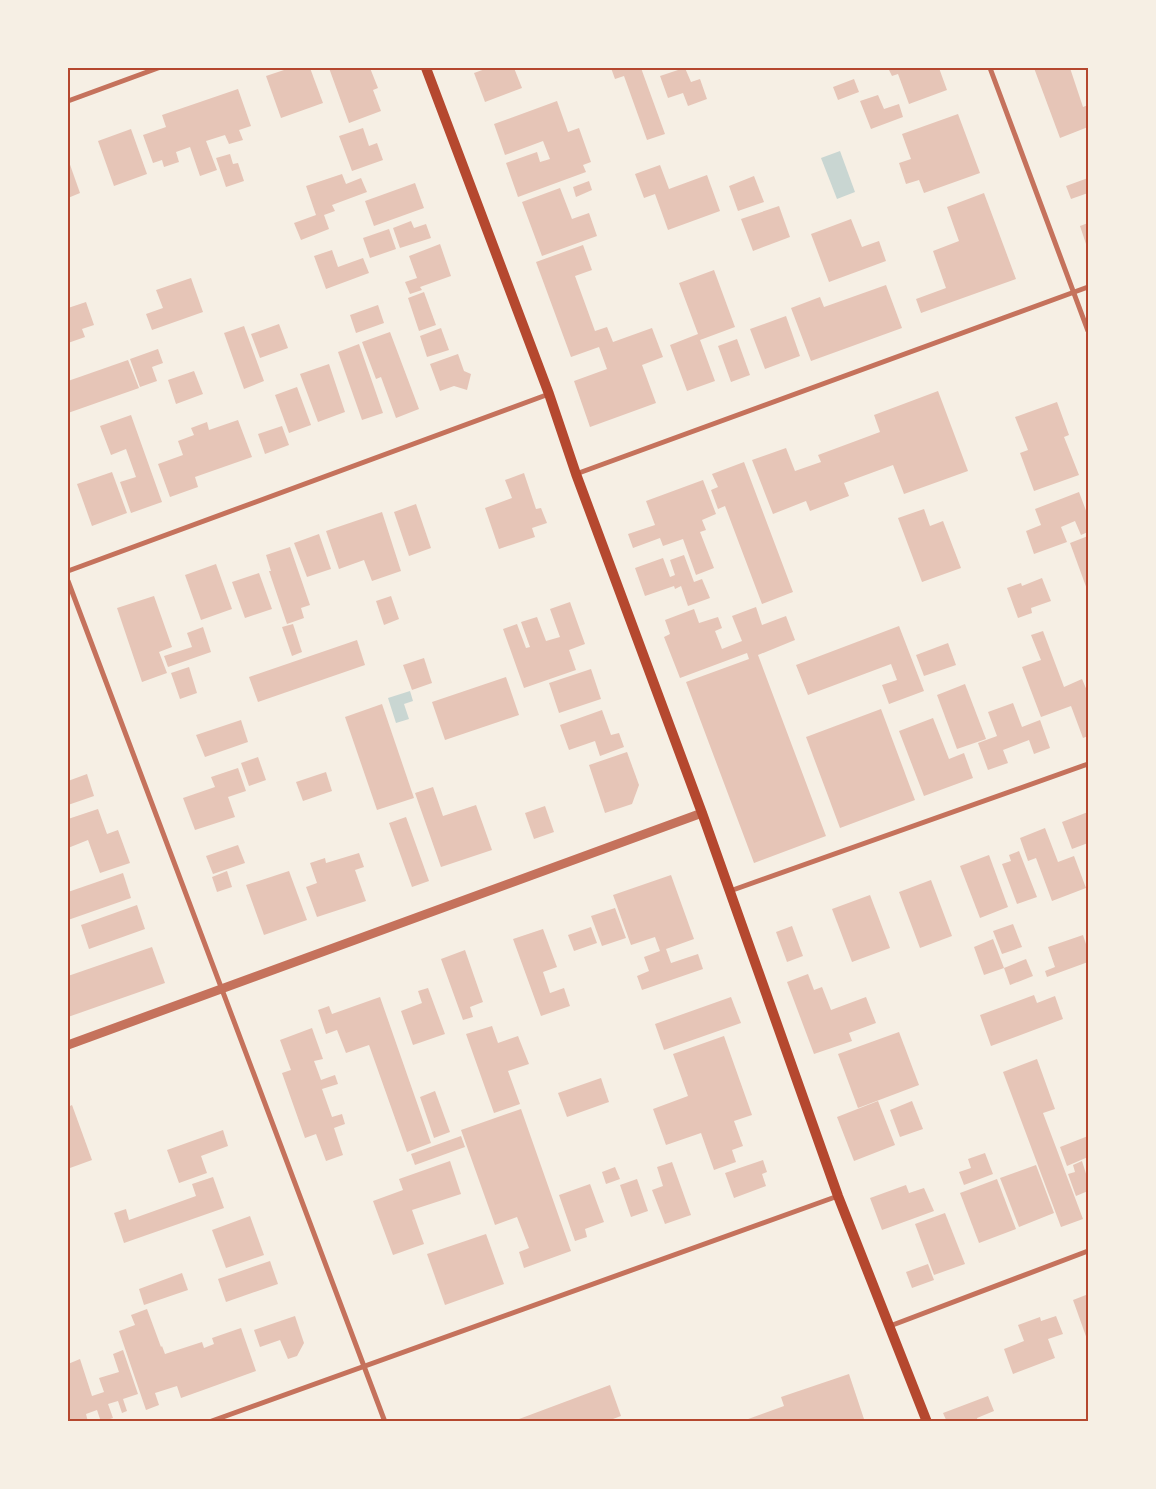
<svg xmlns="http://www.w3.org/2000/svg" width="1156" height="1489" font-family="'Roboto Condensed',sans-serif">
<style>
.water{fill:#c9d6d2}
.building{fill:#e6c5b7}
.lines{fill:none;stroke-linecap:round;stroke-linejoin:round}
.minor{stroke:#c5725c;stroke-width:5}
.tertiary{stroke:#c5725c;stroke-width:9}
.secondary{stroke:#b5482f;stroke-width:10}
.neatline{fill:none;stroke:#b5482f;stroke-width:2}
</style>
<rect width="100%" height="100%" fill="#f6efe4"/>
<!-- water -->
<g class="water">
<path d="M840 151 855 192 837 199 821 158Z"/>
<path d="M410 691 413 701 404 704 409 719 396 723 388 698Z"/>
</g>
<!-- building -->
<g class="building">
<path d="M290 68H310L323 103 281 118 266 76Z"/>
<path d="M329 68H370L378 88 373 90 381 111 349 123Z"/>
<path d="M488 68H514L522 88 485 102 474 73Z"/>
<path d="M611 68H641L665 134 647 140 624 76 615 79Z"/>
<path d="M684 68H685L691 82 700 79 707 99 688 106 683 93 668 98 660 76Z"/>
<path d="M888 68H939L947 90 909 104 898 74 892 76Z"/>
<path d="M1034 68H1070L1083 107 1088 105V127L1060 138Z"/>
<path d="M854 79 859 92 838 100 833 87Z"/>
<path d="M238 89 251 126 239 130 243 140 229 144 225 135 206 141 217 170 200 176 190 147 176 152 179 162 164 167 162 160 153 163 143 135 166 127 162 115Z"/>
<path d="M878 95 884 109 899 104 903 117 871 129 860 101Z"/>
<path d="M557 101 568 132 579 128 591 162 583 165 586 172 518 197 506 163 537 152 540 162 550 159 543 141 505 155 494 124Z"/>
<path d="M958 114 980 173 924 193 919 180 906 184 899 163 911 159 902 134Z"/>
<path d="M363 128 369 146 377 143 383 160 352 171 339 136Z"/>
<path d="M131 129 147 174 114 186 98 141Z"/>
<path d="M230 154 233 164 238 163 244 181 226 187 216 158Z"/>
<path d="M68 159 80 193 68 198Z"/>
<path d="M660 165 669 189 707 175 720 211 668 230 655 194 644 198 635 174Z"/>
<path d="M342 174 346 184 361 178 367 192 332 205 335 211 324 215 329 229 301 240 294 223 316 215 306 186Z"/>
<path d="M754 176 764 202 738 211 729 186Z"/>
<path d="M1088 178V193L1071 199 1066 186Z"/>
<path d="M589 181 592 190 576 197 573 187Z"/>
<path d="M415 183 424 208 374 226 365 201Z"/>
<path d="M560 188 572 219 589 213 597 236 542 256 522 202Z"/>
<path d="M984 193 1016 279 921 313 916 299 946 288 933 251 959 241 947 207Z"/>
<path d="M779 206 790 237 753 251 741 219Z"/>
<path d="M851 219 862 247 879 241 886 261 829 282 811 234Z"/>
<path d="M411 221 414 228 426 224 431 238 400 248 393 228Z"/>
<path d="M1088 223V250L1080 226Z"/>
<path d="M389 229 396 249 370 258 363 238Z"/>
<path d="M440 244 451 276 420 287 422 290 410 294 405 282 417 278 409 256Z"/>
<path d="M583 245 592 270 575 276 595 331 607 327 613 342 652 328 663 357 642 365 656 403 590 427 574 381 607 369 599 347 571 357 536 262Z"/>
<path d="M332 250 338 267 363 258 369 273 326 289 314 256Z"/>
<path d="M714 270 735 327 700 340 715 381 687 391 670 345 698 334 679 283Z"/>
<path d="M191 278 203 312 152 330 146 314 163 308 156 290Z"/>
<path d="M886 285 902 328 811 361 791 308 820 297 824 307Z"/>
<path d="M424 292 436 325 419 331 408 298Z"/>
<path d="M86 302 94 325 82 329 85 337 68 343V308Z"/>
<path d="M378 305 384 323 356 333 350 315Z"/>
<path d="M786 316 800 356 765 369 750 329Z"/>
<path d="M279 324 288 348 260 358 251 334Z"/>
<path d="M244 326 264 381 244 389 224 333Z"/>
<path d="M441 328 449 350 427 357 420 336Z"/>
<path d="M390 332 419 409 396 418 381 377 376 379 362 342Z"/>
<path d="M737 339 750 375 731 382 718 346Z"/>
<path d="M359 344 383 413 362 420 338 352Z"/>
<path d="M158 349 163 363 152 367 157 381 140 387 130 359Z"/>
<path d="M458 354 464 371 471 374 467 390 454 386 440 391 430 364Z"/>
<path d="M128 360 139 388 68 413V381Z"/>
<path d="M329 364 345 412 318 422 300 374Z"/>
<path d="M194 371 203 394 176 404 168 380Z"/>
<path d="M297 387 311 425 289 433 275 395Z"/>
<path d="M938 391 968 471 904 494 893 465 844 483 849 496 810 511 806 501 773 514 752 460 786 448 795 471 821 462 818 455 880 432 874 415Z"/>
<path d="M1057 402 1069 435 1064 437 1079 475 1034 491 1020 453 1028 450 1015 417Z"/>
<path d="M131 415 162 502 131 513 120 482 136 477 126 449 111 455 100 426Z"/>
<path d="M238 420 252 457 195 477 198 487 170 497 158 464 183 455 178 441 194 435 191 428 207 422 209 430Z"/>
<path d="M282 426 289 445 265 454 258 434Z"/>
<path d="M744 462 793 592 762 604 725 506 718 509 711 490 718 487 712 474Z"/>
<path d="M112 472 127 513 92 526 77 484Z"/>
<path d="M524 473 536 509 541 508 547 523 532 528 535 537 499 549 485 508 512 498 505 480Z"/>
<path d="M703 480 716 514 702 520 706 530 700 532 714 568 696 575 683 539 663 546 660 538 633 548 628 534 655 525 646 501Z"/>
<path d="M1079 492 1088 516V532L1081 535 1075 521 1061 527 1067 542 1034 554 1026 531 1041 525 1035 509Z"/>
<path d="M416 504 431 548 409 556 394 512Z"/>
<path d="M924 509 930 526 943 521 961 568 922 582 898 518Z"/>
<path d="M382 512 401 571 372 581 364 560 339 569 326 531Z"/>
<path d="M319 534 331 569 307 577 294 543Z"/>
<path d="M1088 536V592L1070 543Z"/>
<path d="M290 547 310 605 301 608 304 618 287 624 269 571H271L266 555Z"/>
<path d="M684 555 694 582 702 579 710 598 688 606 681 586 675 589 674 586 645 596 635 568 663 558 670 577 675 575 670 560Z"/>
<path d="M216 564 232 609 201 620 185 575Z"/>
<path d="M259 573 272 609 245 618 232 582Z"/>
<path d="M1042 578 1051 601 1031 608 1032 613 1018 618 1007 588 1021 583 1022 586Z"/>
<path d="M154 596 172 647 159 652 167 673 142 682 117 608Z"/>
<path d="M391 596 399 619 384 625 376 601Z"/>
<path d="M570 602 585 644 569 650 576 670 524 688 503 629 517 624 526 648 530 647 521 622 537 617 546 641 560 637 550 609Z"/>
<path d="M756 607 762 625 786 616 795 640 758 655 826 836 754 863 686 682 749 659 747 653 680 678 664 637 670 634 665 620 694 609 699 623 718 617 722 628 715 631 722 649 742 641 732 616Z"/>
<path d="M293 624 302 652 292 656 282 627Z"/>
<path d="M899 626 924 691 889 704 882 685 897 680 891 664 808 695 796 665Z"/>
<path d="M203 627 211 652 168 667 164 656 192 647 187 633Z"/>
<path d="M1043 631 1064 687 1082 679 1088 693V736L1083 738 1071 706 1041 717 1022 667 1041 660 1031 635Z"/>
<path d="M357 640 365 665 258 702 249 677Z"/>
<path d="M948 643 956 665 924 676 916 655Z"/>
<path d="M424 658 432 683 412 690 403 665Z"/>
<path d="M189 667 197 693 180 699 171 673Z"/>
<path d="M591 669 601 699 559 713 549 683Z"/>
<path d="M506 677 519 715 445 740 432 702Z"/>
<path d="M965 684 986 739 957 749 937 695Z"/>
<path d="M1013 703 1022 727 1040 720 1050 748 1034 754 1029 740 1003 750 1008 763 988 770 978 743 997 736 988 712Z"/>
<path d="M382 704 414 798 377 810 345 717Z"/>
<path d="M881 709 915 800 840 828 806 737Z"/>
<path d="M602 710 611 735 619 733 624 747 600 756 595 741 569 750 560 725Z"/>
<path d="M933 718 949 759 964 753 973 778 924 796 899 731Z"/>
<path d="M241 720 248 742 205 757 196 735Z"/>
<path d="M627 752 639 785 632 804 605 813 589 765Z"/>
<path d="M258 757 266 780 249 786 241 763Z"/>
<path d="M238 768 246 791 228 797 235 817 195 830 183 798 215 787 211 777Z"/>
<path d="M326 772 332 791 303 801 296 782Z"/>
<path d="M87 774 94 796 68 805V781Z"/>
<path d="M433 787 443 816 476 805 492 850 441 867 415 793Z"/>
<path d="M545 806 554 832 534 839 525 813Z"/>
<path d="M98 809 107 834 118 830 130 863 100 873 88 840 68 848V819Z"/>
<path d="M1088 812V843L1072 849 1062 822Z"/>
<path d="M406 817 429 881 412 887 389 823Z"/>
<path d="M1045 828 1058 862 1074 856 1086 888 1052 901 1036 858 1028 861 1020 838Z"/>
<path d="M238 845 245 863 213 874 206 856Z"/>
<path d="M1019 851 1037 897 1017 904 1002 864 1011 861 1009 855Z"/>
<path d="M359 853 364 867 355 870 366 901 317 917 306 887 317 883 310 863 325 858 326 863Z"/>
<path d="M989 855 1008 907 980 918 960 866Z"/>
<path d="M227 871 232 887 217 892 212 877Z"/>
<path d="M289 871 307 920 264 935 246 885Z"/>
<path d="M123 873 131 898 68 920V892Z"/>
<path d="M671 875 694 939 666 949 671 963 698 954 703 969 642 990 637 976 649 971 644 957 660 951 655 937 631 945 613 895Z"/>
<path d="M931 880 952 936 920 948 899 892Z"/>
<path d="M870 895 890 948 852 962 832 909Z"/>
<path d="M137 905 145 929 89 949 81 925Z"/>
<path d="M615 908 626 938 602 946 591 916Z"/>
<path d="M1013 924 1022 947 1002 954 993 931Z"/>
<path d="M792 926 803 956 787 962 776 932Z"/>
<path d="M591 927 597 943 574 951 568 935Z"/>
<path d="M543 929 557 967 543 972 550 993 564 988 570 1006 541 1016 513 939Z"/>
<path d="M1083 935 1088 950V962L1047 977 1045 971 1055 967 1048 947Z"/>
<path d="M993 939 1004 968 984 975 974 947Z"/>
<path d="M152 947 165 983 68 1017V976Z"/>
<path d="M465 950 483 1002 470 1007 473 1017 463 1020 441 959Z"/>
<path d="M1026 959 1033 976 1010 985 1004 968Z"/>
<path d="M808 974 814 990 822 987 831 1010 866 997 876 1023 849 1033 852 1041 814 1054 787 982Z"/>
<path d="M428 988 445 1034 413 1045 401 1011 422 1003 418 991Z"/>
<path d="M1034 995 1037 1003 1055 996 1063 1019 991 1046 980 1015Z"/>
<path d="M380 997 431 1143 407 1152 369 1045 346 1053 337 1030 326 1034 318 1010 329 1006 332 1014Z"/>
<path d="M731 997 741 1023 664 1050 655 1024Z"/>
<path d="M492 1026 498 1043 518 1036 529 1064 508 1071 520 1104 494 1113 466 1034Z"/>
<path d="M312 1028 323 1059 314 1061 321 1080 335 1075 338 1084 322 1089 332 1117 342 1114 345 1124 334 1128 343 1155 326 1161 316 1134 305 1138 282 1073 291 1070 280 1040Z"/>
<path d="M899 1032 919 1085 858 1108 838 1054Z"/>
<path d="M724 1036 752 1115 734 1121 743 1146 732 1150 736 1162 714 1170 701 1133 666 1145 653 1109 688 1096 673 1054Z"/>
<path d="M1037 1059 1055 1109 1043 1113 1083 1219 1061 1227 1003 1072Z"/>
<path d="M601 1078 609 1102 567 1117 558 1093Z"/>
<path d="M435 1091 450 1132 434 1138 420 1097Z"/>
<path d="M878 1101 895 1145 854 1161 837 1117Z"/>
<path d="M912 1101 923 1129 900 1137 890 1110Z"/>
<path d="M72 1105 92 1160 70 1168 68 1162V1107Z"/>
<path d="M521 1109 571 1251 524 1268 519 1252 529 1248 517 1217 495 1225 461 1130Z"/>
<path d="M223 1130 228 1146 201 1156 207 1173 179 1183 167 1150Z"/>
<path d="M461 1136 465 1147 415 1165 411 1154Z"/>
<path d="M1088 1136V1157L1067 1166 1060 1147Z"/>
<path d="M985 1153 993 1174 964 1185 959 1172 971 1168 968 1159Z"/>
<path d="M763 1160 767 1172 762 1174 766 1186 734 1198 725 1173Z"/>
<path d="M450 1161 461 1194 412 1210 424 1244 393 1255 373 1201 403 1190 399 1179Z"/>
<path d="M1082 1161 1088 1180V1191L1076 1196 1068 1174 1075 1172 1073 1165Z"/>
<path d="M672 1162 691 1215 665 1224 652 1190 663 1186 657 1167Z"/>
<path d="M1036 1165 1054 1213 1019 1227 1000 1178Z"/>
<path d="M615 1167 620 1179 606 1184 602 1172Z"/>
<path d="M213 1177 224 1208 124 1243 114 1213 126 1209 129 1220 196 1196 192 1184Z"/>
<path d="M637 1179 648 1211 631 1217 620 1185Z"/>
<path d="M997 1179 1016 1229 979 1243 960 1193Z"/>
<path d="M590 1184 604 1222 585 1229 587 1237 575 1241 559 1195Z"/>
<path d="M906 1185 909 1193 924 1188 934 1211 882 1230 870 1198Z"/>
<path d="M945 1213 965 1264 934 1275 915 1224Z"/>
<path d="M250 1216 264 1255 226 1268 212 1230Z"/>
<path d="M486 1234 504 1284 445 1305 427 1254Z"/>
<path d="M270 1261 278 1284 226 1302 218 1279Z"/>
<path d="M928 1264 934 1280 912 1288 906 1272Z"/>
<path d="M182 1273 188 1290 144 1305 139 1289Z"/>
<path d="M1086 1295 1088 1300V1342L1073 1300Z"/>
<path d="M147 1309 161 1347 162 1346 165 1354 202 1342 204 1348 214 1344 212 1338 241 1328 256 1371 181 1398 177 1386 155 1393 159 1405 146 1410 119 1331 135 1325 131 1315Z"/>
<path d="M295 1316 304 1343 297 1356 288 1359 280 1340 260 1347 254 1330Z"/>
<path d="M1056 1316 1063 1334 1048 1339 1055 1358 1013 1374 1004 1349 1024 1341 1018 1325 1040 1317 1041 1321Z"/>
<path d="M123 1350 138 1394 123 1399 127 1411 122 1413 118 1401 108 1404 113 1418 101 1422 97 1410 86 1414 88 1422H68V1364L80 1359 92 1396 104 1392 99 1378 119 1372 113 1354Z"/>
<path d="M849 1374 865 1422H740L784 1406 781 1397Z"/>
<path d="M610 1385 621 1416 605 1422H511Z"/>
<path d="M988 1396 994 1411 977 1418 978 1422H947L943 1413Z"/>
</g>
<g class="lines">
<!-- minor -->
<g class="minor">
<path d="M990 68 1088 331"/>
<path d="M68 101 158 68"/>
<path d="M576 474 1088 287"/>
<path d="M68 571 549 394"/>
<path d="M68 581 385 1422"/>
<path d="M730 891 1088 764"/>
<path d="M890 1326 1088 1251"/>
<path d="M209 1422 838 1196"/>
</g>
<!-- tertiary -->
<path class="tertiary" d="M68 1045 702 813"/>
<!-- secondary -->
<path class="secondary" d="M426 68 549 394 576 474 702 813 838 1196 927 1422"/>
</g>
<!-- border -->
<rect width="1156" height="1489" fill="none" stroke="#f6efe4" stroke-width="138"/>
<rect x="69" y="69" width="1018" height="1351" class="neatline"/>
</svg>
